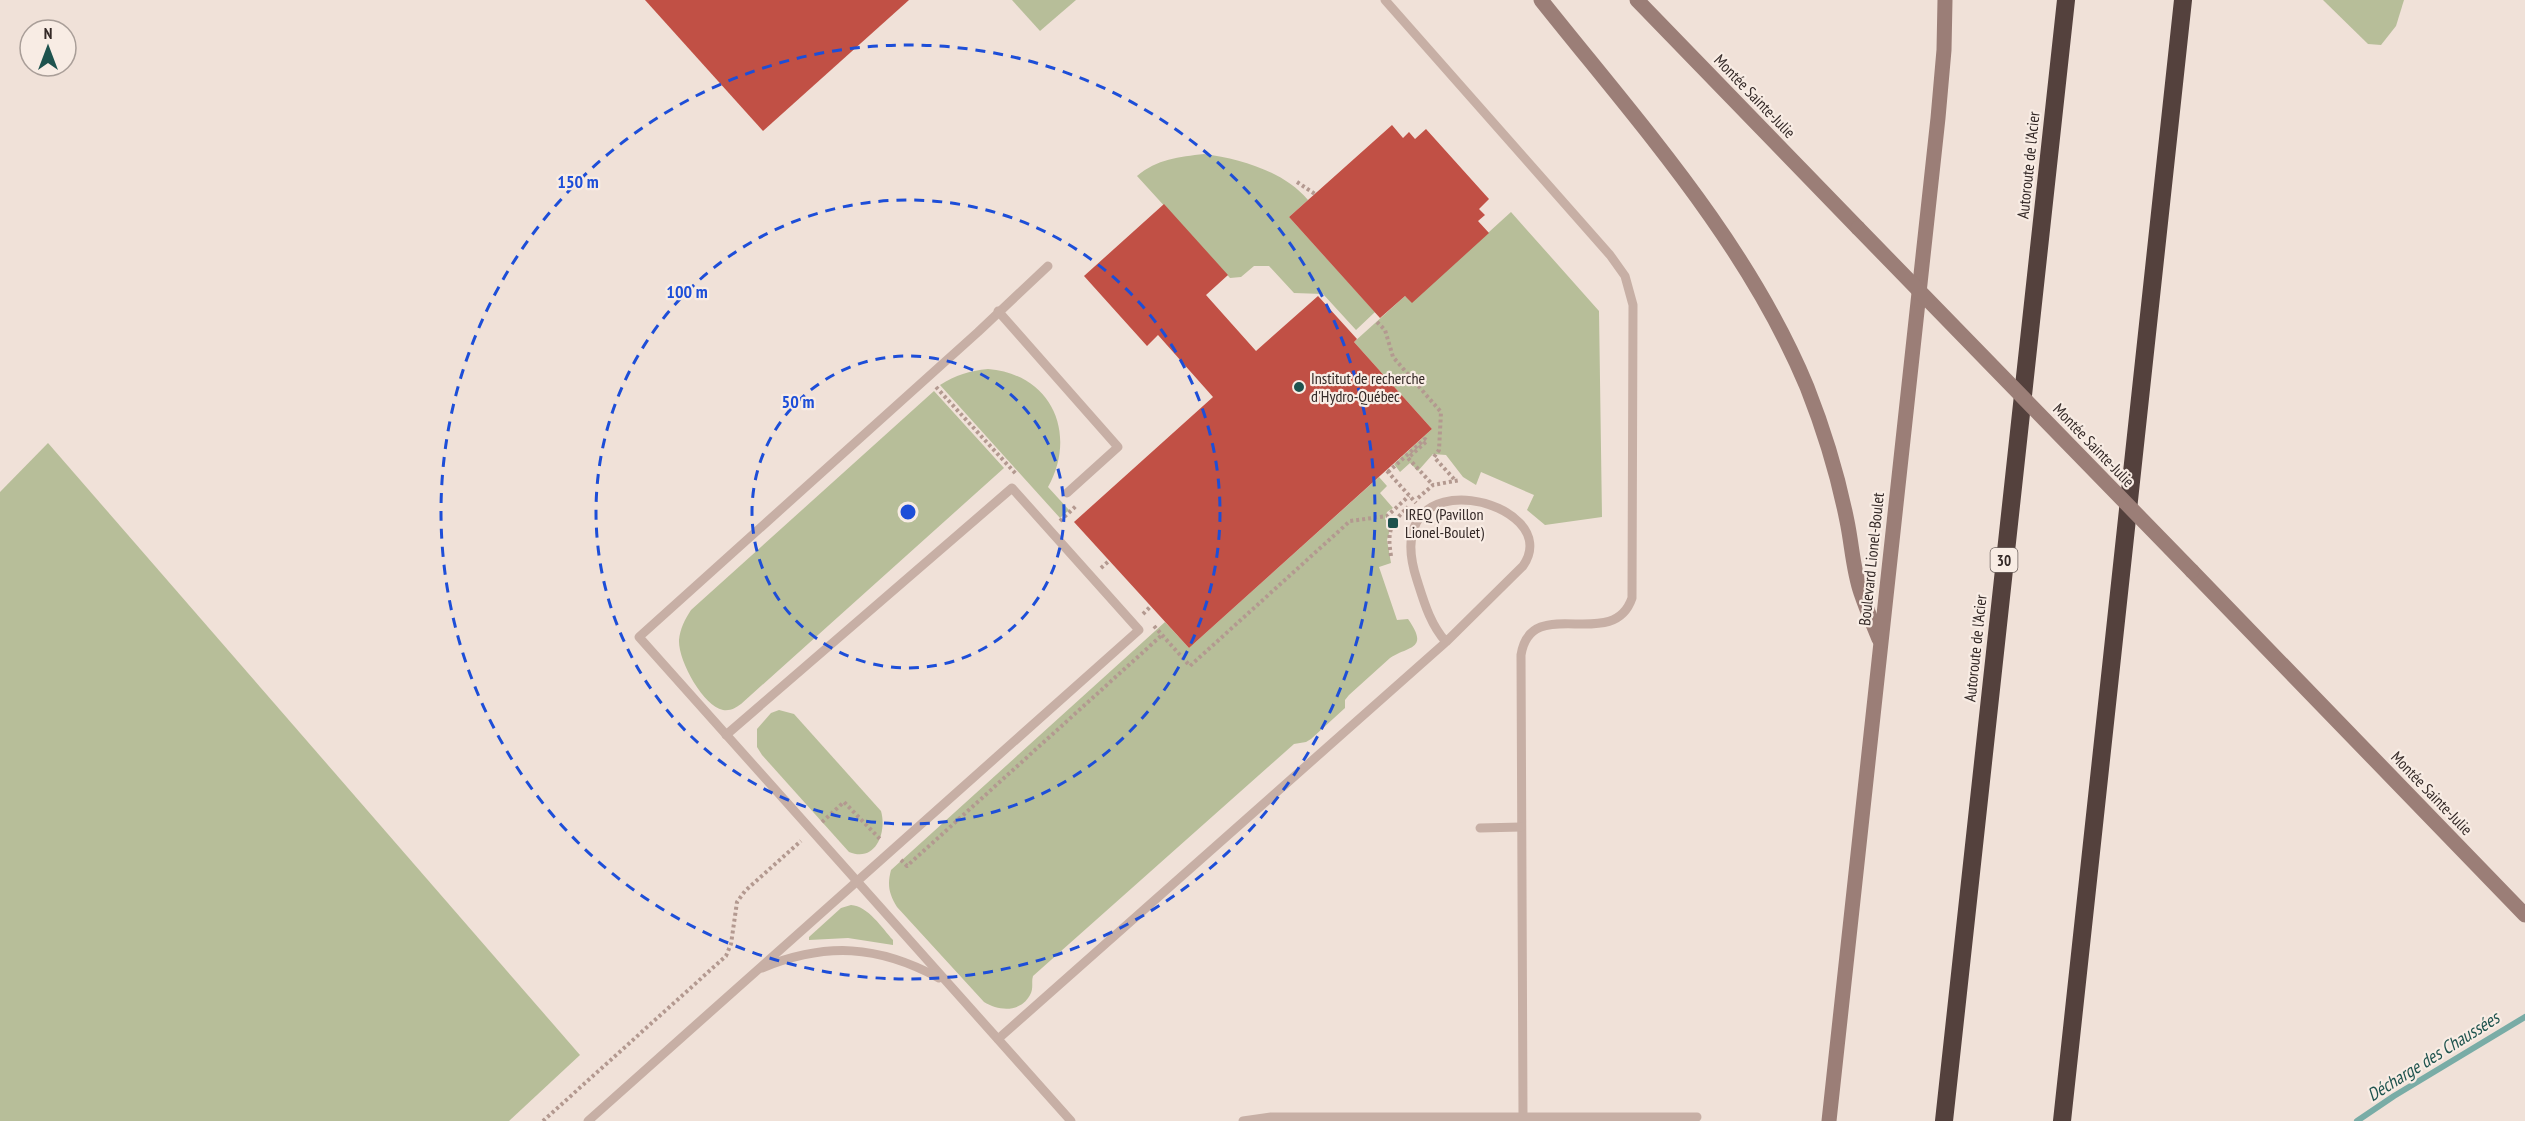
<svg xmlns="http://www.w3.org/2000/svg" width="2525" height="1121" font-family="'PT Sans Narrow',sans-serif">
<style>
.green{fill:#b7be99}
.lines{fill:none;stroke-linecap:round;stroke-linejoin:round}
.stream{stroke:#79aca6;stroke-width:6}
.building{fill:#c15045}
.path{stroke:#b39990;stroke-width:4;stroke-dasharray:3 3;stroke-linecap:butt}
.lane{stroke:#c7afa5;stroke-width:9}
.secondary{stroke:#9b7e77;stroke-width:15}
.highway{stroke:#54413d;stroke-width:18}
.secondary-bridge{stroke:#9b7e77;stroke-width:15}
.ring{fill:none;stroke:#1d4ed8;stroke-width:3;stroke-dasharray:10 8}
.poi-dot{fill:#1e534e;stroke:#f8ece4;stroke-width:2}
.labels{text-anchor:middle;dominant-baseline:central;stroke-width:4.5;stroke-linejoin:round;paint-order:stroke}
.shield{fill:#f8ece4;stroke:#6e635f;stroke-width:1.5}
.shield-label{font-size:15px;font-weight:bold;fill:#332826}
.street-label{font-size:16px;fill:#332826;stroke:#f8ece4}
.poi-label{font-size:16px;fill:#332826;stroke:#f8ece4;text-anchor:start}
.water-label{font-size:18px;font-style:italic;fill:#1e534e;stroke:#f8ece4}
.centre{fill:#1d4ed8;stroke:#f8ece4;stroke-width:3}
.ring-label{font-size:18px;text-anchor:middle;font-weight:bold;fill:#1d4ed8;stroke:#f8ece4;stroke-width:4.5;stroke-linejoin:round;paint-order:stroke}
</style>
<rect width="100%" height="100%" fill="#f0e1d8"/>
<!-- green -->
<g class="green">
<path d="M1012 0H1076L1040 31Z"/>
<path d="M2323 0H2404L2396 26 2381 45 2368 44Z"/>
<path d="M1204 154C1241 159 1283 171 1308 200L1289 217 1375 312 1356 330 1323 294 1294 293 1269 266H1254L1241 277 1230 278 1137 176C1157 159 1179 157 1204 154Z"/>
<path d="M1511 212 1599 311 1602 517 1545 525 1527 510 1534 495 1481 472 1476 485 1463 477 1446 455 1433 454 1418 471 1410 463 1400 472 1394 464 1432 429 1354 342 1405 296 1412 302Z"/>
<path d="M988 369C1051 374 1078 433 1048 487L1069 510 1060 518 940 385C956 375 969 371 988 369Z"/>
<path d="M934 391 1004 468 741 704C735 708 731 711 723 710 703 706 678 660 679 640 680 629 685 619 691 610Z"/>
<path d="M48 443 580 1055 509 1121H0V492Z"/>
<path d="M1379 477 1387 486 1380 493 1393 508 1387 512 1385 519 1391 526 1387 540 1391 563 1379 567 1397 620 1408 619C1430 650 1408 646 1390 658L1349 695 1345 700V708L1311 739 1306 742 1294 744 1033 976C1031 982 1034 988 1030 995 1020 1013 999 1011 984 1002L897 907C889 894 887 885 891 870L1165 622 1189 648Z"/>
<path d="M779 710 794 714 881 811C887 832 876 863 849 852L762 755 757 747V729L771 713Z"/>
<path d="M851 905C868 906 882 928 893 940V945L848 938 809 940V937L841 908Z"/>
</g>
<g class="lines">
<!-- stream -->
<path class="stream" d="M2357 1121 2394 1096 2525 1017"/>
</g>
<!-- building -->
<g class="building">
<path d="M645 0H909L763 131Z"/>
<path d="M1392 125 1403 138 1409 132 1415 139 1426 129 1489 199 1479 209 1485 215 1478 221 1489 233 1412 303 1405 296 1380 318 1289 217Z"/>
<path d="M1164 204 1228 275 1206 295 1256 351 1318 296 1357 339 1354 342 1432 429 1189 648 1074 522 1213 397 1158 335 1147 346 1084 276Z"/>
</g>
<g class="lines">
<!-- path -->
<g class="path">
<path d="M1297 182 1315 194"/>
<path d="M1377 322 1385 330 1393 357 1441 412 1439 450 1434 457 1454 479"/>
<path d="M936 387 1016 474"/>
<path d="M1387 471 1416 503"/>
<path d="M1388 472 1425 439 1427 441 1408 458 1433 485"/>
<path d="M1418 498 1433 485 1460 480"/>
<path d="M1060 521 1076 506"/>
<path d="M1391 556C1387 531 1390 524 1408 507"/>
<path d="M1101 568 1109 561"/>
<path d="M1143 614 1150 607"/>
<path d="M1154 626 1190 666 1350 521 1387 516 1409 496"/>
<path d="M822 822 844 802 880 839"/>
<path d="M901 860 907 866 1162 635"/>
<path d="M543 1121 726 956 731 944 737 902 745 891 801 841"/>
</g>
<!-- lane -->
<g class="lane">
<path d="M1385 0 1610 255 1625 276 1633 305 1632 598C1613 654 1531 592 1521 655L1523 1117"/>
<path d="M1048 266 978 332 639 637 1071 1121"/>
<path d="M998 311 1118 447 1067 493"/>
<path d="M1480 828 1521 827"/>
<path d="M762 968C826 942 878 945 939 978"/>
<path d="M998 1039 1446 642 1523 566C1568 501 1375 452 1417 580 1424 602 1430 624 1446 642"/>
<path d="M588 1121 1139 630 1012 488 726 735"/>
<path d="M1243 1121 1271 1117H1697"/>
</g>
<!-- secondary -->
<g class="secondary">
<path d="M1541 0C1638 122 1747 242 1807 387 1824 430 1838 476 1847 521 1852 545 1853 570 1861 593 1866 608 1873 624 1879 639"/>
<path d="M1637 0 1858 228"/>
<path d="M2192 571 2525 915"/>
<path d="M1829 1121 1938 118 1944 50 1945 0"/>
</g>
<!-- highway -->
<g class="highway">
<path d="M1944 1121 2066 0"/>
<path d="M2062 1121 2183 0"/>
</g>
<!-- secondary-bridge -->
<path class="secondary-bridge" d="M1858 228 2192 571"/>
</g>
<!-- distance rings -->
<g class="ring">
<circle cx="908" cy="512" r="156"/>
<circle cx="908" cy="512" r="312"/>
<circle cx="908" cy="512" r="467"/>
</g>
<!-- markers -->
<g class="poi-dot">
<circle cx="1299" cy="387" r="6"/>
<rect x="1387" y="517" width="12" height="12" rx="3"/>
</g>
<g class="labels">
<!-- shield labels -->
<rect class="shield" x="1990.5" y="548" width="27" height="24" rx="4.5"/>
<g class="shield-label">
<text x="2004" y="560">30</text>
</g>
<!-- street labels -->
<g class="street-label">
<text transform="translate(1755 96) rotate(46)">Montée Sainte-Julie</text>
<text transform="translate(2028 165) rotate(-84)">Autoroute de l'Acier</text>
<text transform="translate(2094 445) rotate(46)">Montée Sainte-Julie</text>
<text transform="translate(1871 559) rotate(-84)">Boulevard Lionel-Boulet</text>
<text transform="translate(1975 648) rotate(-84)">Autoroute de l'Acier</text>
<text transform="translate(2432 793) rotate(46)">Montée Sainte-Julie</text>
</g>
<!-- poi labels -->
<g class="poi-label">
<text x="1311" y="378">Institut de recherche<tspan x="1311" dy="18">d'Hydro-Québec</tspan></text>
<text x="1405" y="514">IREQ (Pavillon<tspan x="1405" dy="18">Lionel-Boulet)</tspan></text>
</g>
<!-- water labels -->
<g class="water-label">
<text transform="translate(2433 1056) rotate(-32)">Décharge des Chaussées</text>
</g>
</g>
<circle cx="908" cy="512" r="9" class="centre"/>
<g class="ring-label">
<text x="578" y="188">150 m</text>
<text x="687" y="298">100 m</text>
<text x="798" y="408">50 m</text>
</g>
<!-- north arrow -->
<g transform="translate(48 48)"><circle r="28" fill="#f8ece4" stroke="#a99e98" stroke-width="1.5"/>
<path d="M0-4.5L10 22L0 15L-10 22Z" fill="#1e534e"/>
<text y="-9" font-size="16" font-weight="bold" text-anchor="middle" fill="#332826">N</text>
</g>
</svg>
